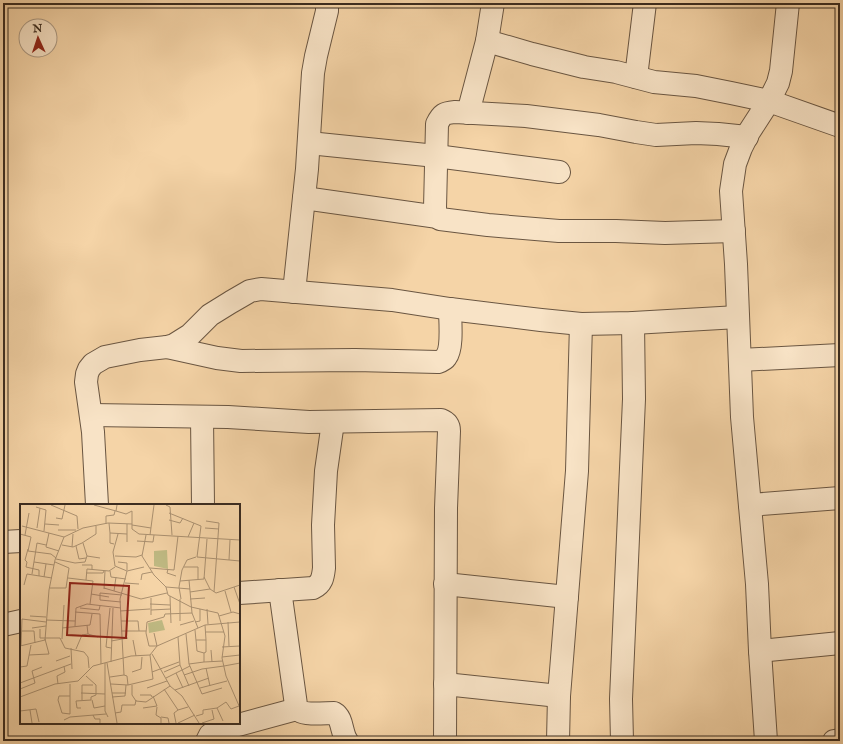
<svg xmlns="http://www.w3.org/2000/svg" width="843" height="744" font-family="'IM FELL English',serif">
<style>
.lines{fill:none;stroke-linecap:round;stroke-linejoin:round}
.minor-casing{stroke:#6a5642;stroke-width:24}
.minor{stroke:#f8e3c6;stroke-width:22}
.inset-road{fill:none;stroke:#ab9171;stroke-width:1}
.view{fill:#8f2418;fill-opacity:0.15;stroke:#8f2418;stroke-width:2}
.inset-edge{fill:none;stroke:#3b2c20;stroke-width:2}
</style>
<rect width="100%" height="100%" fill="#f5d4a7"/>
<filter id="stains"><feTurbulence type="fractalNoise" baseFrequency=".005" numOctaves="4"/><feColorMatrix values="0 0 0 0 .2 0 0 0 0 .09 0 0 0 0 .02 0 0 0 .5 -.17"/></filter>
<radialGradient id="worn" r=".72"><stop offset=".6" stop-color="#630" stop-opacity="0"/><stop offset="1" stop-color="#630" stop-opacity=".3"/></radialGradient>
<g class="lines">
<defs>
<g id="minor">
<path d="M487 41 532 54 584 67 616 72 654 82 696 86 731 93 769 101 840 126"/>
<path d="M636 77 645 3"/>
<path d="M468 113 487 41 493 3"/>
<path d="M309 143 436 156 559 172"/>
<path d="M304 198 438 217"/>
<path d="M734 231 665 233 616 231H559L488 225 440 219 436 214 435 208 437 124C442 114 444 113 455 112L526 116 599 125 636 132 656 135 696 133 718 134 747 137"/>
<path d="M294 292 307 169 313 73 316 56 327 11V3"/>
<path d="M167 347 217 358 241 361 355 360 438 362C441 361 444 360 446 357 453 348 450 320 450 309"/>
<path d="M740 360 840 355"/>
<path d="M91 415 228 417 309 422 441 420C446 422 449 425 449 431L446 508 445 741"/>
<path d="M202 417 203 505"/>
<path d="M97 505 93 432 86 382 87 374 89 369 93 364 105 357 140 350 167 347 174 345 190 335 210 315 231 302 250 291 261 289 392 300 450 309 541 320 581 324 633 323 738 317"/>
<path d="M750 505 840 498"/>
<path d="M3 542 21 541"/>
<path d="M445 584 567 597"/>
<path d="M280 590 296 705C297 708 297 709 300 711 306 715 325 713 334 713 343 718 341 733 347 741"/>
<path d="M239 593 313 588C322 584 323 577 324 568L323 525 326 471 333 422"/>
<path d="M3 625 21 621"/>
<path d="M760 651 840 643"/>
<path d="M445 684 559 696"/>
<path d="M207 741 210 735 216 731 297 709"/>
<path d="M558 741 559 696 577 471 581 324"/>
<path d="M622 741 621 699 634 399 633 323"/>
<path d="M766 741 760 651 757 584 742 417 736 264 731 191 735 164 741 148 749 132 769 101 778 83 781 71 788 3"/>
<path d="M834 741 840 740"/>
</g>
</defs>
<!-- minor casing -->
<use href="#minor" class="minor-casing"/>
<!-- minor -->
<use href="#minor" class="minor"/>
</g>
<!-- overview -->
<g transform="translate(20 504)">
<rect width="220" height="220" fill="#f5d4a7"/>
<path d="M147 46 148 65 134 62V47ZM142 116 145 126 129 129 128 119Z" fill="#c0bb84"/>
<path class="inset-road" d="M31 1 57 12 58 25M74 1 96 7M97 1 96 7 106 10 112 7V25L119 30 220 36M146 1 150 3 152 31M16 3 26 6 24 27M149 9 181 22 177 53 220 57M36 14 42 15 45 1M149 16 160 19 163 14M186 17 199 19 194 88M89 19 90 29 107 30M25 20 39 21M86 20V12L94 11 95 7M112 21 131 24M2 22 44 33M17 24 20 4M185 24 199 25M38 26H56M29 29 26 43 39 47M90 29V39L94 40M0 30 11 33 8 47 31 50 36 54M5 31 9 9M126 31 122 52 134 71 146 83 148 91 171 103 198 109 205 132 202 154 206 172 220 204M130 31 134 1M168 33 174 19M117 37 133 38 134 31M107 38V20M63 39 67 52M42 41 53 43 62 39 76 30V22M56 42 59 55 66 54M52 43 53 30M8 45 5 56 7 58 6 63 19 66V72M95 52 116 53 122 51M36 55 55 59 65 58 67 52 80 54M209 56 210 36M14 58 34 61M98 58 107 59V66M62 61H72V65M164 63H178V76M130 64 154 66 158 32M148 65 147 69 156 72M90 67 91 73 106 75M107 67 124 63M66 69H83L84 67M12 70 17 39 26 41M24 73 26 60M184 73 190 85 196 89 220 81M48 74 73 77 70 100M66 76 67 65 89 67 95 63M121 76 122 70 132 68M169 76 172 109 178 124M160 77 184 75 187 35M105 79 119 80M4 81 7 70 32 74M146 83 170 85M214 83 220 100M30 84H46L49 64 35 58M84 84 121 95 147 89M84 85 85 67M94 87 96 73M205 87 211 108M170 88 190 85M71 90 89 93M150 92 151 119M131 94V111M160 95V117M161 95 159 83 162 66 167 56 176 53M170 95 185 94M101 98 80 96V89L102 91M130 100 150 101M60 104 79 106 80 102M90 104 86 143 91 144M187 105 188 120M131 106 151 105M100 107 130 105M55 108 80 110 81 160M10 112 26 113M199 112 213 108 220 110M26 116 55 117M101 117H118L119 127M175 118 180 117V105M208 118 209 142M67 121 68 130 78 133M160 121 174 117M55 122 56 104 67 100 101 104M12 124 26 122M42 124 70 121 72 110M20 125V134H40L45 144 64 148 68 153 69 164M175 126 177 147 184 149V158L203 157M2 127H14L15 139M101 127H126M186 128H204M134 129 137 142M166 130 169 160 182 190 202 184M158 133 160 161 169 182M42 135 44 101M113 136 116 152M176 136H186L185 121M91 137 108 134M0 142 25 136 29 86 35 56 44 33 63 24 88 19 112 20M1 142 2 115 26 118M137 142H129L126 129 127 118 144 113 145 110 172 109M202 143 220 142M51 144 52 165M56 145 62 131 68 130M191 146 192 158M184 149 186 148V136M132 150 150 182 162 192 179 219M9 151 29 150 25 135M202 153 220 151M36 157 50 152M91 158 93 104M85 159V207L88 213M87 159 97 219M169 160 184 158M204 162 220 159M0 163 7 162 11 141M186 164 190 182M112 168 121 165 122 153M132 168 159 158M144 168 160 161M156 169 163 184M104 171 107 172 108 181M164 171 182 165 204 162M90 173 104 171 100 95 107 67 95 62 93 48 98 30M146 174 170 162M0 179 51 160M38 180 37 172 45 168 44 162M50 180V210M91 180 108 181 133 175 130 151M112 181V191L116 197 126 198 150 182M127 184 147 177M180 184 207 177M0 185 15 179 12 167 22 163M144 185 158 206 168 203M155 186 189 174M61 189 85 190M92 189H106M120 191H131L132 193M50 192H39L38 196 42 209 50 210M0 193 35 180 58 177 73 162 111 152 130 151 137 142 185 121 220 118M92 193 105 192 106 181M62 196V181H73M72 196 74 204 85 202M137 203 136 211 141 214V219M61 204H57L56 197 71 196V193L76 191V181L66 172M123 204 137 202 133 192M197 204 206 198 211 205 219 202M10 206 12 219M0 207 16 205 19 218M95 209 101 208 102 201H115L116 196M73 211 75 215H80V219M176 212 183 210V206L197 204 203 217M141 213 148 214 149 219M44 216 50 213 86 210M156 219 154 209 158 206M158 219 175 211M182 219 194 215 192 206"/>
<path class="view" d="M50 79 109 82 106 134 47 131Z"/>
<rect width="220" height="220" class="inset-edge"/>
</g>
<!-- margin -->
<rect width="843" height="744" fill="none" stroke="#f5d4a7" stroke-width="16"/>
<rect x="4" y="4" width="835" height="736" fill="none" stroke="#3b2c20" stroke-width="2"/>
<rect x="8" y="8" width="827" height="728" fill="none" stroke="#3b2c20"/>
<!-- north arrow -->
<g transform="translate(38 38) rotate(357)"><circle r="19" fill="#f8e3c6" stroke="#ac9a84"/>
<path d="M0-3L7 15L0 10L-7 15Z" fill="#8f2418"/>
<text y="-6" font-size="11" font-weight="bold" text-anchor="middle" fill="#3b2c20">N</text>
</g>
<rect width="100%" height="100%" filter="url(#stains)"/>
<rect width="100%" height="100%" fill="url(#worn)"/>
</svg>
